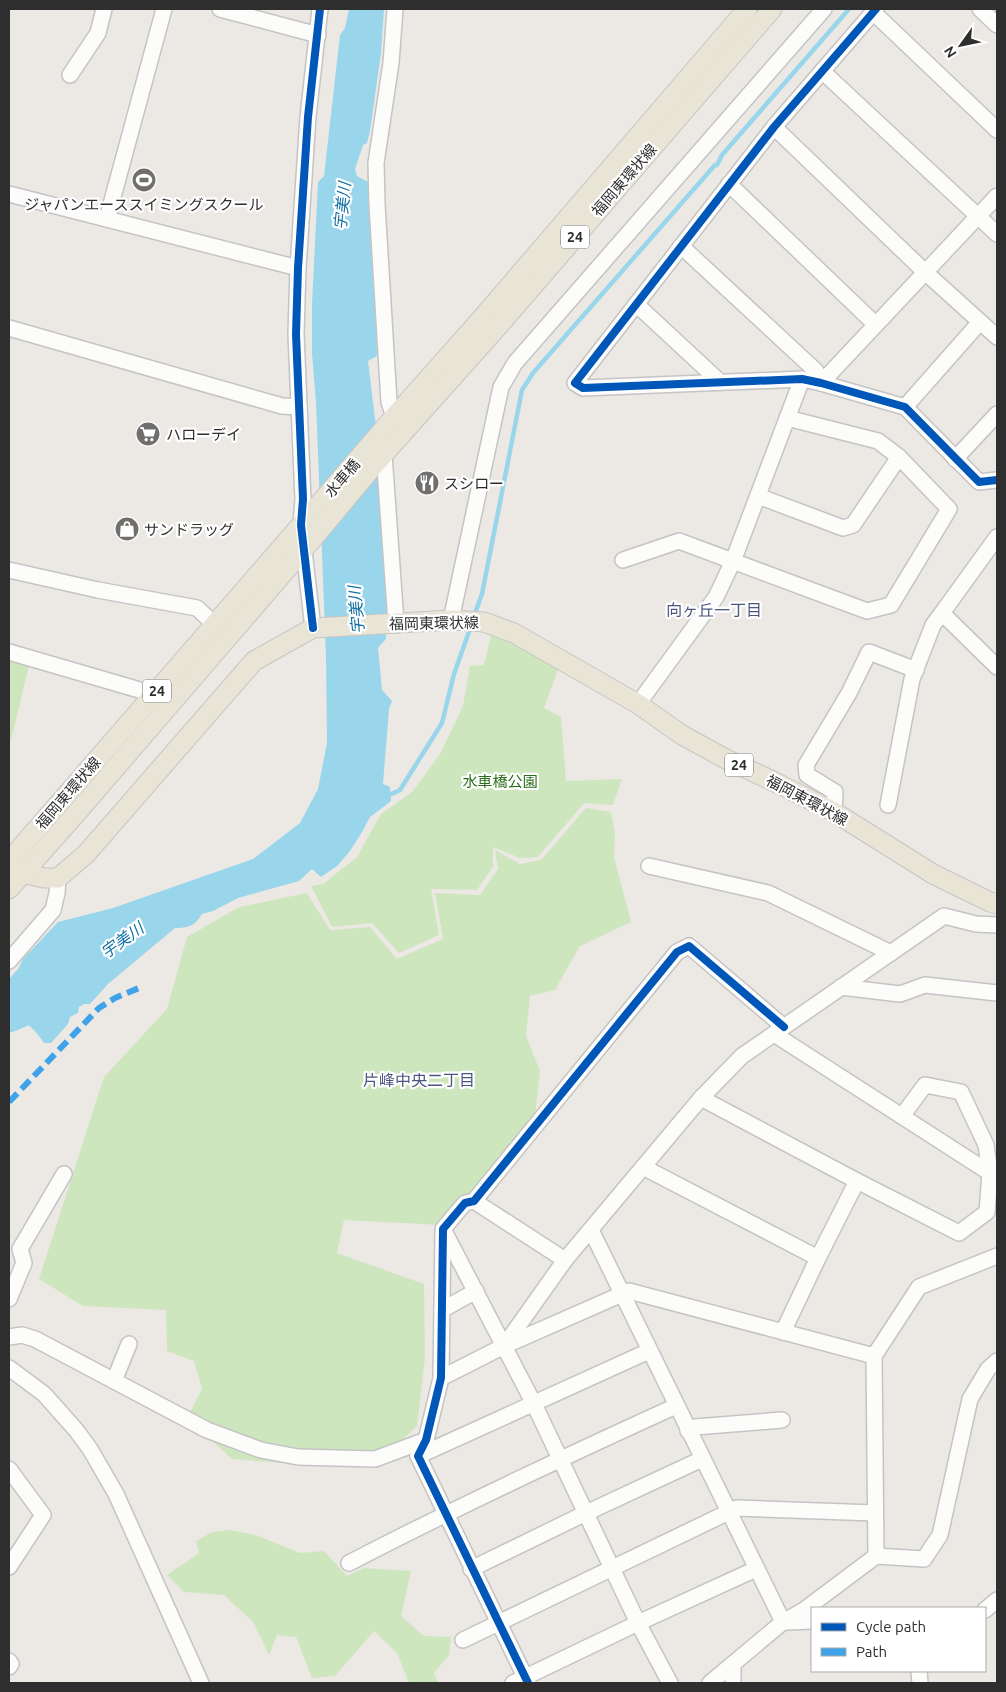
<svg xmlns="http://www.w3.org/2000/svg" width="1006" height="1692" font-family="Ubuntu,'Noto Sans JP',sans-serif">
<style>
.green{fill:#cee6be}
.water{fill:#99d6ec}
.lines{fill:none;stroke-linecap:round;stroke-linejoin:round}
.stream{stroke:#99d6ec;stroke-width:4.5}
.river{stroke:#99d6ec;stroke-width:25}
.minor-casing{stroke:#c5c4c5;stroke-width:18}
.major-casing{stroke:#c6c5c4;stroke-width:21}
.minor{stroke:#fcfcfb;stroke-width:15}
.major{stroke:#e8e4d6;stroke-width:19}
.quiet{stroke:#3ea3eb;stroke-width:6;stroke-dasharray:12 6;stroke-linecap:butt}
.cycleway-casing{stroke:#fff;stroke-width:11}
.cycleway{stroke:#0057b8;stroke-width:8}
.labels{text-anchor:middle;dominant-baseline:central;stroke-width:4.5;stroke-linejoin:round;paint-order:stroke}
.shield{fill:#fff;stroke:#6d6d6d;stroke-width:1}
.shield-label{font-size:14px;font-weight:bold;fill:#2e2e2e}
.street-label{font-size:15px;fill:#2e2e2e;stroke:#fff}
.poi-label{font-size:15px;fill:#2e2e2e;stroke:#fff;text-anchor:start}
.park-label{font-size:15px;fill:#2c6e1b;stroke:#fff}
.water-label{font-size:16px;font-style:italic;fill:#0d6fa3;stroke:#fff}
.neighbourhood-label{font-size:16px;fill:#4d5680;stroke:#fff}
</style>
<rect width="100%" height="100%" fill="#ece8e4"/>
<!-- green -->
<g class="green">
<path d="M491 636 516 642 560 664 544 708 561 717 566 781 622 779 613 805 584 803 538 857 520 858 493 847V867L477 890 431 889 439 935 399 953 372 923 332 927 311 886 323 884 357 857 381 814 412 792 440 754 463 706 470 666 484 665Z"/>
<path d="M9 656 30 662 9 748Z"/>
<path d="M586 808 611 812 615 834 614 857 631 922 580 946 555 990 530 996 526 1036 540 1071 535 1115 442 1225 344 1220 337 1253 424 1284 425 1358 417 1426 376 1464 311 1465 232 1459 187 1418 202 1389 194 1361 167 1351 166 1310 83 1306 39 1279 104 1077 167 1009 187 937 239 907 307 893 330 930 370 927 397 959 443 939 435 893 480 895 498 869 495 850 520 864 541 860Z"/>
<path d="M230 1530 256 1535 300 1553 324 1551 347 1576 364 1568 411 1571 401 1616 424 1636 451 1637 449 1655 434 1673 438 1683H409L397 1653 374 1631 335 1676 312 1678 296 1637 277 1635 269 1655 253 1622 224 1595 184 1592 167 1575 199 1553 196 1541 212 1532Z"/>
</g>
<!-- water -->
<path class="water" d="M349 9H384L381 53 370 131 367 143 363 145 355 169 357 176 370 183 377 356 368 361 383 485 387 612 386 639 378 648 382 690 392 701 389 709 383 784 390 787 391 801 370 817 362 832 350 851 337 866 321 877 312 869 299 881 238 898 213 911 202 914C195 926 188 928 175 928L108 984 90 1004H84L79 1007 78 1013 70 1017 68 1024 51 1043H44C33 1026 24 1022 9 1010V979L19 968 23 959 58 922 113 908 253 859 300 823 318 789 327 743 326 658 322 553 316 403 312 353V304L318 182 324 176 340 35 345 28Z"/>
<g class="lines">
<!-- stream -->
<g class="stream">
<path d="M474 616 482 594 522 390 533 373 715 165H717L722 155 849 9"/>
<path d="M385 797 400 790 442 723 454 674 471 626"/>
</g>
<!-- river -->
<path class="river" d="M9 1020 21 1015 45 998"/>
<defs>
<g id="minor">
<path d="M220 9 318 35"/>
<path d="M876 9 774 127 575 383 583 388 802 379 821 383 905 407 979 482 997 480"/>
<path d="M980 9 997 25"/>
<path d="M873 12 997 130"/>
<path d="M822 71 997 234"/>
<path d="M70 75 98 33 104 9"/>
<path d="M774 127 925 272 997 337"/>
<path d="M729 184 875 324"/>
<path d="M9 194 298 268"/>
<path d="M107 219 164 9"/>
<path d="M681 246 816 371 821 383"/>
<path d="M636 304 720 382"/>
<path d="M9 328 282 406 299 407"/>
<path d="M821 383 997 196"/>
<path d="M905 407 980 322"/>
<path d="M394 417 389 402 377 204 376 163 391 63 395 9"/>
<path d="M384 454 396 623"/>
<path d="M955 459 997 414"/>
<path d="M758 496 843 528 853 525 899 457"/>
<path d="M997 537 942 613 997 667"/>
<path d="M623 560 679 541 867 611 891 605 949 509 899 457 878 441 787 418"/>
<path d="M9 570 98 590 197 608 215 625"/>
<path d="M451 620 501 387 515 363 824 9"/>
<path d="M313 628 301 525 303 499 296 334 298 268 308 117 320 9"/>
<path d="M9 652 143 691 152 697"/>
<path d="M638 704 716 597 733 561 802 379"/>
<path d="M888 805 912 679 933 625 942 613"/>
<path d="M834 812 835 792 807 775 806 765 849 693 869 652 916 670"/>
<path d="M649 866 768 893 891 953"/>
<path d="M9 961 53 910 57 893 58 878"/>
<path d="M841 987 900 994 925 985 997 993"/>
<path d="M701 1098 857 1181 959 1233 987 1212 990 1173 774 1034"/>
<path d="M902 1116 925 1085 961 1092 986 1145 990 1173"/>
<path d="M643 1167 818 1258"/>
<path d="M474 1201 565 1260"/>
<path d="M591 1230 783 1622"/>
<path d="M444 1231 534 1404 638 1623 670 1683"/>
<path d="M9 1299 24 1263 20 1249 64 1174"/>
<path d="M442 1310 476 1291"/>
<path d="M783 1332 818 1258 857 1181"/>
<path d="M9 1337 22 1335 35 1339 207 1430 261 1450 298 1457 375 1459 426 1440"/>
<path d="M504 1346 565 1260 701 1098 742 1056 944 916 976 924 997 925"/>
<path d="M9 1368 44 1394 76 1430 90 1449 116 1494 201 1683"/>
<path d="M441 1378 504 1346 629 1291 874 1356"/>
<path d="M114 1381 129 1344"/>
<path d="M688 1431 695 1427 782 1420"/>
<path d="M418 1456 649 1351"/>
<path d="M9 1469 43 1515 9 1567"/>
<path d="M876 1556 874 1356 919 1287 997 1256"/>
<path d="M349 1563C457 1507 566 1456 676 1406"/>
<path d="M471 1569 586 1513 702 1459"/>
<path d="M985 1610 997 1600"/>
<path d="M787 1622 812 1621"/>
<path d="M463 1640 737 1508 875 1513"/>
<path d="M9 1661 11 1664 9 1667"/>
<path d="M733 1664V1683"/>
<path d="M919 1671 920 1683"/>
<path d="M513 1683 638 1623 756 1569"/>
<path d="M528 1683 418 1456 426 1440 441 1378 443 1229 465 1203 474 1201 677 952 689 946 784 1027"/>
<path d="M710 1683 783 1622 804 1610 876 1556 924 1559 940 1535 970 1399 988 1369 997 1361"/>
</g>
<g id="major">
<path d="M9 861 301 525 394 417 482 318 747 9"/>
<path d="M9 872 23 873 44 878H58L86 854 254 661 313 628 451 620 484 622 514 633 638 704 682 735 724 758 779 784 834 812 933 874 990 902 997 904"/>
<path d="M9 889 74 816 304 549 376 463 501 323 772 9"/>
</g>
</defs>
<!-- minor casing -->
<use href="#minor" class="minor-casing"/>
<!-- major casing -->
<use href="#major" class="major-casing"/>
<!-- minor -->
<use href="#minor" class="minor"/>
<!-- major -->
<use href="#major" class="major"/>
<!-- quiet -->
<path class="quiet" d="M9 1102 99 1008 115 998 139 988"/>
<defs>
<g id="cycleway">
<path d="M876 9 774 127 575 383 583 388 802 379 821 383 905 407 979 482 997 480"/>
<path d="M313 628 301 525 303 499 296 334 298 268 308 117 320 9"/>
<path d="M528 1683 418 1456 426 1440 441 1378 443 1229 465 1203 474 1201 677 952 689 946 784 1027"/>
</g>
</defs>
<!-- cycleway casing -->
<use href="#cycleway" class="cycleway-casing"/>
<!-- cycleway -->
<use href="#cycleway" class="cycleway"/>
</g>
<!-- icons -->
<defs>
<symbol id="stadium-disc" viewBox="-11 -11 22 22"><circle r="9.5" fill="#706f6e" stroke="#fff"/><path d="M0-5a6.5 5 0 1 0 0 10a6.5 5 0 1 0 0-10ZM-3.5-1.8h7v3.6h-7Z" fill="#fff"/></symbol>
<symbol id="supermarket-disc" viewBox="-11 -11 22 22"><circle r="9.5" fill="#706f6e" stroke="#fff"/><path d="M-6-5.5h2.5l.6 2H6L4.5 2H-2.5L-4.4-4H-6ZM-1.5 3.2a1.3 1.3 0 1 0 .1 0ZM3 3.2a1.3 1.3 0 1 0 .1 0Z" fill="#fff"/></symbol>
<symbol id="restaurant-disc" viewBox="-11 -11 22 22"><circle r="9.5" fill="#706f6e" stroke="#fff"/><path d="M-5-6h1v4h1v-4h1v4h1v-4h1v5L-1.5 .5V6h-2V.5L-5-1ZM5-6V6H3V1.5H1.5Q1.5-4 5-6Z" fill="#fff"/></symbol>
<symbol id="shop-disc" viewBox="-11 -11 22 22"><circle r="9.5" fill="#706f6e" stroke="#fff"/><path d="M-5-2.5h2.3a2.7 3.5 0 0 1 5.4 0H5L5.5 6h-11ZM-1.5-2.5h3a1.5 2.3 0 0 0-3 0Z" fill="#fff"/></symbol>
</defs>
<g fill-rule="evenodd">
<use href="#stadium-disc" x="130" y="166" width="28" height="28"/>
<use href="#supermarket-disc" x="134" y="420" width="28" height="28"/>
<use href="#restaurant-disc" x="413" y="469" width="28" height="28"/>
<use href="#shop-disc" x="113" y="515" width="28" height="28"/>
</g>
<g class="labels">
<!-- shield labels -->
<g class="shield">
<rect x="561" y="225.5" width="28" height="23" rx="4"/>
<rect x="143" y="679.5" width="28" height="23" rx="4"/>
<rect x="725" y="753.5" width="28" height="23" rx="4"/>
</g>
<g class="shield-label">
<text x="575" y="237">24</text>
<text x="157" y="691">24</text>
<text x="739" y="765">24</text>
</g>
<!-- street labels -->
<g class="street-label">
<text transform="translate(624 180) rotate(-49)">福岡東環状線</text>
<text transform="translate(342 478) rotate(-49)">水車橋</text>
<text transform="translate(434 623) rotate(-1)">福岡東環状線</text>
<text transform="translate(68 793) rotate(-49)">福岡東環状線</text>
<text transform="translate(807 800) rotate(28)">福岡東環状線</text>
</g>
<!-- poi labels -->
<g class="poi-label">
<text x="144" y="204" text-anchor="middle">ジャパンエーススイミングスクール</text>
<text x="166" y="434">ハローデイ</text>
<text x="444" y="483">スシロー</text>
<text x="144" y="529">サンドラッグ</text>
</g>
<!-- park labels -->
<g class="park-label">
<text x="500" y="781">水車橋公園</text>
</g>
<!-- water labels -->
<g class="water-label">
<text transform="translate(342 206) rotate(-84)">宇美川</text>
<text transform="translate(356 610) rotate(-95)">宇美川</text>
<text transform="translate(122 940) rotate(-36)">宇美川</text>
</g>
<!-- neighbourhood labels -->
<g class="neighbourhood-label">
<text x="714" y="610">向ヶ丘一丁目</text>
<text x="419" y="1080">片峰中央二丁目</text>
</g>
</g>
<!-- border -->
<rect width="1006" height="1692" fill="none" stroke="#2e2e2e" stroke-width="20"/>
<!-- legend -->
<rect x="811" y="1607" width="175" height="65" fill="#ffffff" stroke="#ababab"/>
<rect x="821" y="1623" width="25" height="8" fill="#0057b8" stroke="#ababab"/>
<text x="856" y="1632" font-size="15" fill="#2e2e2e">Cycle path</text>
<rect x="821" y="1648" width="25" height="8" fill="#3ea3eb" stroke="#ababab"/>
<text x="856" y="1657" font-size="15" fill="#2e2e2e">Path</text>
<!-- north arrow -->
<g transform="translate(961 45) rotate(237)" stroke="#ffffff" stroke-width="4" paint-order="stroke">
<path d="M0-4L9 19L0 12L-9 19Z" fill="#2e2e2e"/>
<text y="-8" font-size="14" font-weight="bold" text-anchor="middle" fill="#2e2e2e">N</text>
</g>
</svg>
